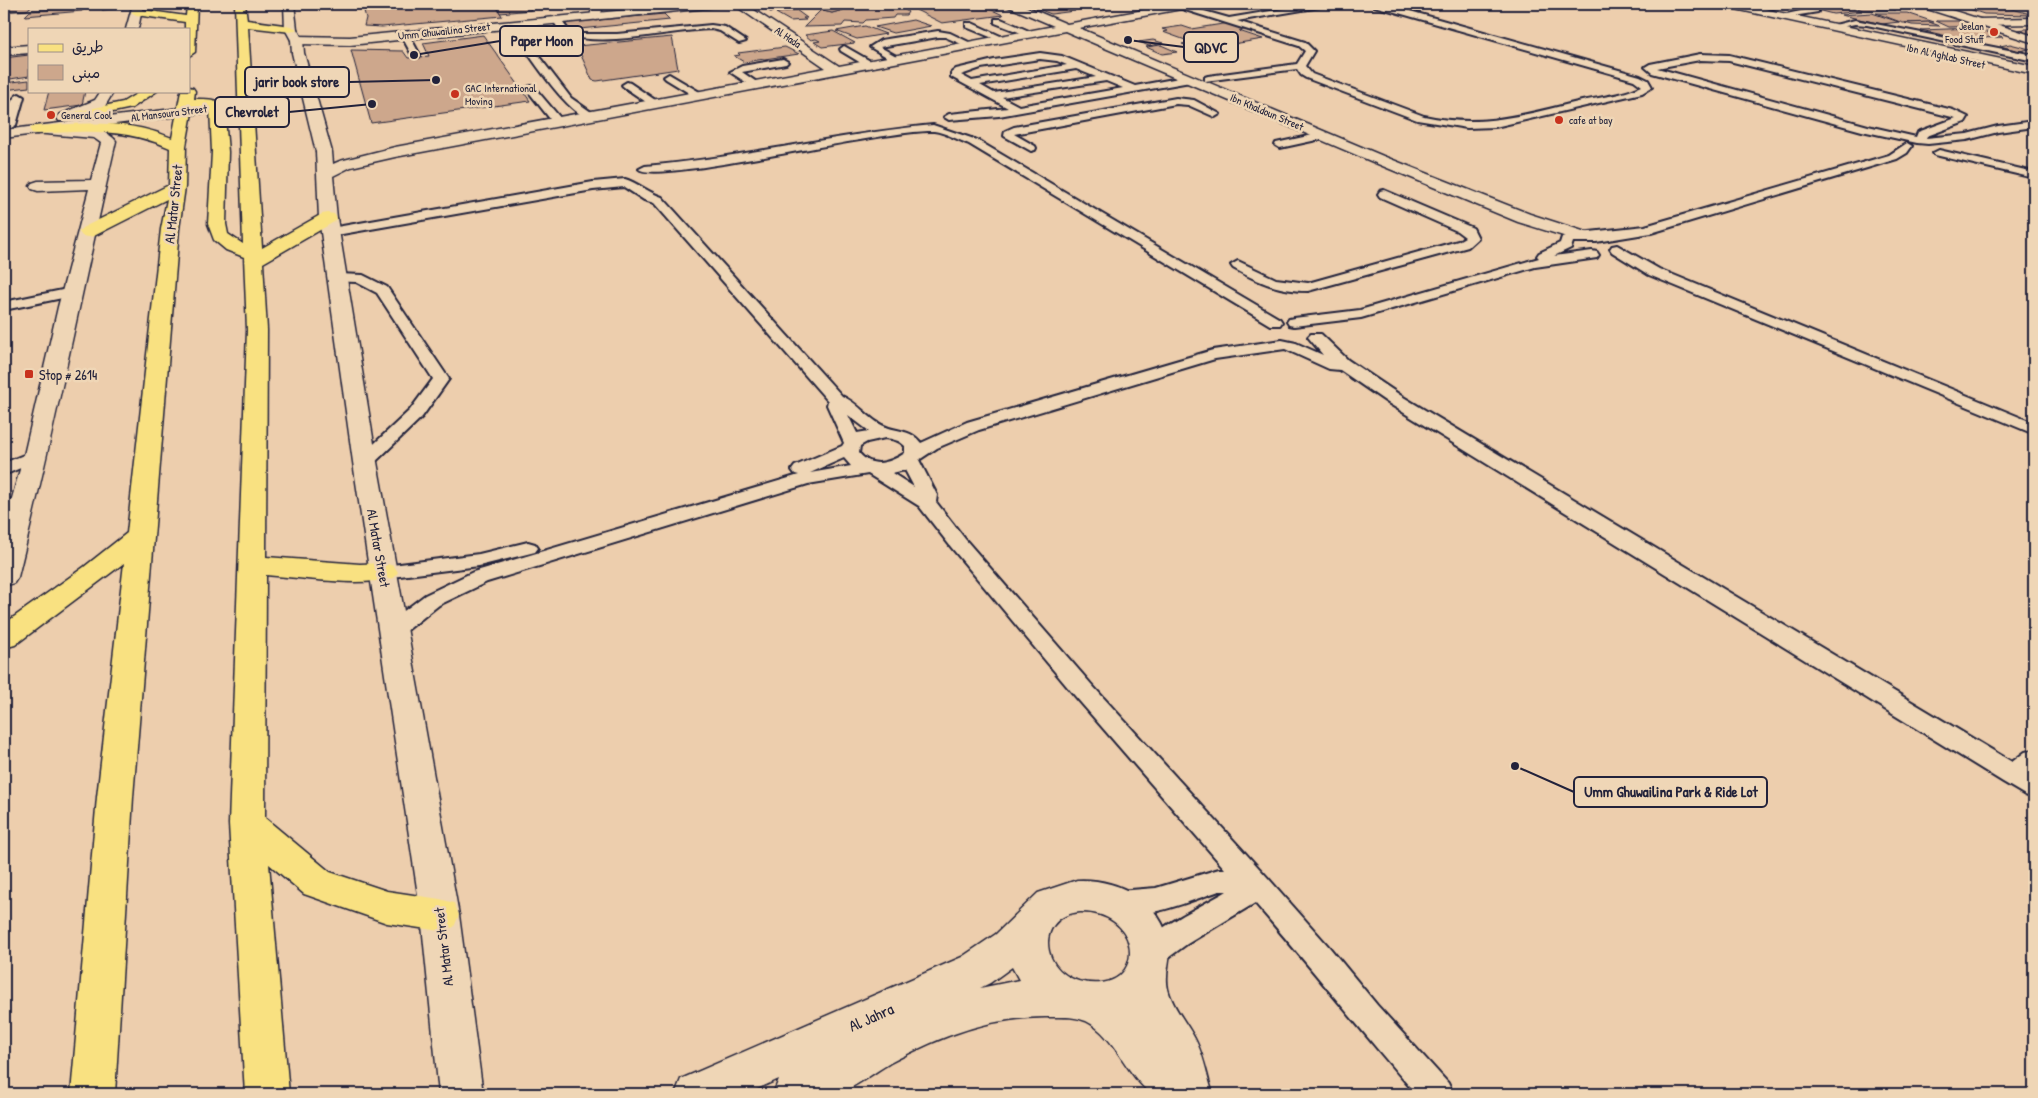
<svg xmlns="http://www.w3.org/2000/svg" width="2038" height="1098" font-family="'Patrick Hand','Playpen Sans Arabic',sans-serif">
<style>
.building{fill:#cda78c;stroke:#22223b;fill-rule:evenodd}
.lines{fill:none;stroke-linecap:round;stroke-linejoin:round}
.lane-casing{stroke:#22223b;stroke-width:4}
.street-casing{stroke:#22223b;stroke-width:3}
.secondary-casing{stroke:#22223b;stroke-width:3}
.primary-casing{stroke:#22223b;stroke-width:3}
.lane{fill:#efd6b6;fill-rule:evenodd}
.street{fill:#efd6b6;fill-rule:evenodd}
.secondary{fill:#efd6b6;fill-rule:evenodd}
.primary{fill:#f9e181;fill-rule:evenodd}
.poi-dot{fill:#c8321e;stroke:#efd6b6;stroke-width:2}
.labels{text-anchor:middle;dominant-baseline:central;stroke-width:5;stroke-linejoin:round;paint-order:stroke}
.far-poi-label{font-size:11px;fill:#22223b;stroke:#efd6b6;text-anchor:start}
.far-street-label{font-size:11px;fill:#22223b;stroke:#efd6b6}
.street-label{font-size:14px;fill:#22223b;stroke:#efd6b6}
.poi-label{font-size:14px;fill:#22223b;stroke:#efd6b6;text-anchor:start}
.near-street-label{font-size:16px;fill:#22223b;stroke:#efd6b6}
.leader{fill:none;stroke:#22223b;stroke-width:2}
.callout-dot{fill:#22223b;stroke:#efd6b6;stroke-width:2}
.callout{fill:#efd6b6;stroke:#22223b;stroke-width:2}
.callout-label{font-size:15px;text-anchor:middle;font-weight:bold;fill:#22223b}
</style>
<rect width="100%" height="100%" fill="#edcead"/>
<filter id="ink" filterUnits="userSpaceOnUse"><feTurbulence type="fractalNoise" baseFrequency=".02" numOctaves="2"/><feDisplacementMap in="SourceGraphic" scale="10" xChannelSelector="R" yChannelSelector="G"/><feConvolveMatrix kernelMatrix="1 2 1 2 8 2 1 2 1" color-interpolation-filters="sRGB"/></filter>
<g filter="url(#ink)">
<!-- building -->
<g class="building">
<path d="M4 4H34L27 10 4 12Z"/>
<path d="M130 4 127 8 102 10 105 6Z"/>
<path d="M362 4H423L457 8 496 5 502 16 382 27 364 26 366 18Z"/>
<path d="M527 4 531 10 500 13 496 5Z"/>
<path d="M762 4H811L815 7 770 12Z"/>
<path d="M827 4H897L908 12 906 15H895L893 18 866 20 863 23 845 22 842 26 804 27ZM830 8H838L843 10 832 13 823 11Z"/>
<path d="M963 4H979L1003 15 942 23 916 10Z"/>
<path d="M1056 4 1075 11 1051 14 1033 7Z"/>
<path d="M1057 4H1084L1090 6 1084 7 1089 8 1075 10Z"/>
<path d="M1842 4 1862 11 1833 14 1797 5Z"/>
<path d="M1847 4H1879L1895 10H1863Z"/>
<path d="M2000 4 2011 7H2005L2034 15 1984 14 1957 5Z"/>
<path d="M86 7 82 11 25 16 30 11Z"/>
<path d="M830 8H838L843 10 832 13 823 11Z"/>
<path d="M796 10 807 18H803L806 20 790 21 776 13Z"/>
<path d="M1872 13 1899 22 1882 24 1841 15Z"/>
<path d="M1876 13H1907L1934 22 1903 23Z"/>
<path d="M664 14 670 20 569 30 565 23Z"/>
<path d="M913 20 931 26 893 33 875 27Z"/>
<path d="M1936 21H1964L1978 26 1949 27Z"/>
<path d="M1929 22 1940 26 1912 25 1905 23Z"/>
<path d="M1229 23 1248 29 1239 31 1263 39 1198 50 1182 44 1191 42 1163 32 1168 31 1162 29 1182 26 1191 29Z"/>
<path d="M865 26 886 34 857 39 836 31Z"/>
<path d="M1974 28 2003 37 1960 39 1921 30Z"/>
<path d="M2031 28H2034V35L2017 30 2034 28Z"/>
<path d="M833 31 855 43 822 47 814 42 820 41 816 39 811 40 805 35Z"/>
<path d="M483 35 530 101 371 123 351 50 403 51 408 58 429 56 423 43Z"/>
<path d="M672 37 678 69 597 81 592 80 577 46Z"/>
<path d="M1153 40 1163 43 1149 46 1139 42Z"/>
<path d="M2010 44 2030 49 2019 51 2000 46Z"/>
<path d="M1161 45 1177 52 1162 54 1146 47Z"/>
<path d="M785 47 799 54 744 62 734 56 740 55 738 53Z"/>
<path d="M29 55V76L4 80V58Z"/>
<path d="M29 80V87L4 90V83Z"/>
<path d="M49 91H85L82 105 44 110Z"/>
</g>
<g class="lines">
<defs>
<g id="lane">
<path d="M1179 4 1229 18 1313 4H1330L1326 6 1237 21 1305 42 1314 51 1305 66 1312 74 1424 116C1483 129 1526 114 1582 101 1602 97 1624 95 1642 86L1634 80 1374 6 1373 4H1385L1640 76 1648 80 1652 87 1642 93 1495 127 1467 128 1417 120 1306 78 1301 75 1297 69 1205 81V77L1208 76 1297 64 1305 51 1299 46 1179 8Z"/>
<path d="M1773 4H1781V6L1754 12 1750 10Z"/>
<path d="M1815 8H1818V12L1781 18 1777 16Z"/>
<path d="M554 19H560L569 31 581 34H617L711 25 725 27 746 41 739 43 720 31 711 29C662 31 612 47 563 35L553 21Z"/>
<path d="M995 19H1001L1036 34 1029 36 995 23Z"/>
<path d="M1855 20 2034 55V61L1867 25 1855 24 1831 29 1827 27Z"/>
<path d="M966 23H972L1007 39 1000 41 966 27Z"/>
<path d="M938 31 950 33 975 45 971 48 945 37H938L880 47 898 57 899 59 895 62 870 47 881 40Z"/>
<path d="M402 33H408L420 55 419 57H413L401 35Z"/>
<path d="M844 46 872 62 874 64 872 66H866L841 51 840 49Z"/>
<path d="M531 49 534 50 571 98 594 114 595 116 594 118C574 122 538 67 527 52Z"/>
<path d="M1040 53 1062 56 1135 86 1190 76 1195 79 1190 82 999 116 949 120 944 117 949 114 1008 108 951 77V73L956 69 994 60ZM1040 59 1057 61 1067 65 972 81 961 75 981 68ZM1076 69 1096 77 994 93 980 85ZM1106 81 1123 88 1019 106 1002 97Z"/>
<path d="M1700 54 1729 55 1953 110 1968 117 1965 122 1927 136 1926 138 1967 134 1998 126 2034 121V127L1998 132 1967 140 1928 144 1917 143 1862 131 1652 73 1645 67 1650 64ZM1700 60 1729 61 1956 118 1918 132 1916 137 1868 126 1657 68Z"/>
<path d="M783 59 788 62 786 64 742 72 758 83 760 85 755 88 730 72 742 66Z"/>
<path d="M669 74 703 94 705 96 703 98H697L666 79 664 77Z"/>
<path d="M627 82 630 83 661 104 656 107 652 106 624 87 622 85Z"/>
<path d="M531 86 534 87 562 120 563 122 562 124H554L528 91V87Z"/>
<path d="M19 94 24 97 16 125 11 128 7 127 6 125C8 115 9 98 19 94Z"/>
<path d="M1176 98 1194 100 1220 114 1215 117 1188 105 1176 104 1014 134 1035 146 1036 148 1035 150 1031 151 1004 136 1005 131 1014 127Z"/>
<path d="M933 125 977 140 1280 319 1282 322 1280 325H1270L969 144C959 140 944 132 934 131 891 128 654 185 639 169L645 166C742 158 836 134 933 125Z"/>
<path d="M1322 133 1327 136 1326 138 1280 148 1275 145 1276 143Z"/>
<path d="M1907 143 1912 146 1907 153 1897 159 1651 233 1596 242H1573L1571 248 1554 256 1592 251 1597 252 1599 255 1597 258 1535 267 1361 318 1294 326 1289 325 1287 322 1289 319 1294 318 1360 310 1539 258 1537 256 1539 253 1560 243 1562 237 1571 234 1645 226 1889 155Z"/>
<path d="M1939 150 2034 172V178L1935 155 1933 153Z"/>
<path d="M625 179C638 183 649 193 662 197L842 396C859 403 870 422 889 428 902 432 912 431 921 443L967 422 1213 350 1282 340 1296 343 1323 355 1308 337 1311 334H1321L1348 360 1400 395 2012 762 2025 752 2034 750V772L2031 774 2034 776V798L2025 795 2003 782 1388 403 1340 370 1329 369 1285 349 1215 359 979 430 937 448 919 460 937 495 936 502 965 539 1091 684 1268 878 1330 948 1377 1005 1448 1083 1453 1094H1416C1361 1031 1310 966 1255 903L1187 944 1161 963 1151 967 1141 963 1136 954C1148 930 1203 906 1227 891H1219C1187 902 1141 923 1108 911L1104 903 1108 895 1118 891 1156 888 1219 869H1225L1075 696 951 547 919 506 868 474 808 484 487 582 439 605 400 636 392 638 384 636 381 631 384 626 425 595 473 572 799 475 795 474 792 470 795 466 842 446 844 443 827 405 828 401 654 203 644 200 624 187 593 190 331 236 325 232 331 228 593 182ZM848 415 869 431 857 433ZM885 438C893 439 899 440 905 446V453C890 463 872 469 859 453L860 446 867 442ZM844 458 851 466 810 473ZM905 470 914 487 892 473Z"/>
<path d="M1384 190 1473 228 1478 238 1468 247 1308 291C1279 291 1258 282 1233 268L1231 265 1238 261 1276 279 1308 283 1458 241 1465 237 1457 231 1380 197 1378 194 1380 191Z"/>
<path d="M1617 245 1659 269 2034 423V434L1649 275 1612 252 1610 249 1612 246Z"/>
<path d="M337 274 363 275 387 287 449 379 422 417 371 466 365 467 359 466 356 462 359 458 410 410 433 379 377 293 356 282 332 281 330 278 332 275Z"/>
<path d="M72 288 77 289 79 292 77 295 4 310V302Z"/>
<path d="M36 450 42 451 45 455 42 459 4 475V463Z"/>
<path d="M4 498 28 503 31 507 28 511 21 513 4 510Z"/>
<path d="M528 542 535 544 538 548 535 552 479 566 384 578 377 576 374 572 377 568 384 566 479 554Z"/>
</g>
<g id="street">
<path d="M133 4H143L138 29H126Z"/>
<path d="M284 4H294L297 29 303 40 304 53 332 152 333 164 340 161 395 147 826 68 733 4H745L839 66 1054 26 1007 6 1006 4H1020L1067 24 1176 4H1197L1192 7 1079 28 1383 156 1530 214 1589 233 1592 237 1589 241 1583 242 1518 222 1373 162 1065 31 395 157 351 167 333 176 337 218 377 462 459 915 483 1094H439L421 915 353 462 319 218 316 152 292 53 291 40 285 29Z"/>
<path d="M593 4H603L600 19 596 20 590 17Z"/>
<path d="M1721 4H1740L2034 66V74L1726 7Z"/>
<path d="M2034 18V24L1978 25 1972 22 1978 19Z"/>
<path d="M29 45V53L4 55V47Z"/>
<path d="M101 91H114L105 106 69 121H59L57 118 59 115 95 100Z"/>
<path d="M39 126C59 127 104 124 116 141 83 285 54 432 18 577L14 583 4 586V527L24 455 58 307 89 189 38 191 32 189 30 186 32 183 38 181 91 180 101 143 94 138 34 133 32 130 34 127Z"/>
<path d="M1077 880C1118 878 1162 901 1169 944 1172 960 1164 972 1168 989 1173 1009 1189 1025 1197 1043 1205 1060 1207 1077 1213 1094H1152C1126 1076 1116 1036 1086 1021 1074 1016 1062 1017 1049 1017 992 1016 940 1036 890 1063 875 1072 853 1088 838 1094 828 1097 786 1094 773 1094L779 1079 746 1094H675L681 1079 962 957 996 934 1038 893ZM1080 912C1139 911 1145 978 1102 983 1041 989 1029 916 1080 912ZM1012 967 1019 980 980 988 990 983Z"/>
</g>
<g id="secondary">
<path d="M688 4H722L717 7 350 45 297 44 291 40 297 36 350 37Z"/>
<path d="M1917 4H1932L2034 36V43L1918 6Z"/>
<path d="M245 100 250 101 252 104 250 107 4 138V130Z"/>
</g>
<g id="primary">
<path d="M187 4H197L195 52 189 56V29H185V22L136 15 131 12 136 9 186 16Z"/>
<path d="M235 4H245L247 20 291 26 297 29 291 32 248 27 262 248 322 214 328 213 334 214 337 218 334 222 263 263 267 330 266 557 360 564 384 563 394 566 398 572 394 578C358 587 304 578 266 575L265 818 330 872 387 891 440 899 454 903 459 915 454 927 440 931 387 923 304 894 269 864 289 1094H245L229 824 247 330 244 257 226 250 214 240 208 224 212 152 210 108 193 107 186 146 185 187 179 229 133 797 115 1094H71L97 797 124 563 15 645 4 648V624L84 567 127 533 161 229 167 199 94 236 88 237 82 236 79 232 82 228 169 185 170 148C125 128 85 131 37 134L32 133 30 130 32 127 37 126C83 123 129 119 172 138L181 91H189V87L193 88 195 91 194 99C205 99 216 98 224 106L228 152 226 224 228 234 243 244Z"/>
<path d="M141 91H157L132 108 75 120 70 119 68 116 70 113 123 102Z"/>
</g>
</defs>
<!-- lane casing -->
<use href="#lane" class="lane-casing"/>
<!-- street casing -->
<use href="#street" class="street-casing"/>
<!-- secondary casing -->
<use href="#secondary" class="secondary-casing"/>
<!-- primary casing -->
<use href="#primary" class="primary-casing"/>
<!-- lane -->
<use href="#lane" class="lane"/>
<!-- street -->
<use href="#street" class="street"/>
<!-- secondary -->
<use href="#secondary" class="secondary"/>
<!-- primary -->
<use href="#primary" class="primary"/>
</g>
</g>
<!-- markers -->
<g class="poi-dot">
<circle cx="1994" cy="32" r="5"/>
<circle cx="455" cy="94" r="5"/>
<circle cx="51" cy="115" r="5"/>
<circle cx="1559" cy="120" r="5"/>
<rect x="24" y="369" width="10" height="10" rx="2.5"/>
</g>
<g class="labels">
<!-- far-poi labels -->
<g class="far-poi-label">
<text x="1984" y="26" text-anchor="end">Jeelan<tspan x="1984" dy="13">Food Stuff</tspan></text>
<text x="465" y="88">GAC International<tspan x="465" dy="13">Moving</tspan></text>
<text x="61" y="115">General Cool</text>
<text x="1569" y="120">cafe at bay</text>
</g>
<!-- far-street labels -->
<g class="far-street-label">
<text transform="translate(444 31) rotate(-6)">Umm Ghuwailina Street</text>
<text transform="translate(788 37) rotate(34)">Al Hada</text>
<text transform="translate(1946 56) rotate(13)">Ibn Al Aghlab Street</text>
<text transform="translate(1267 112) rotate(23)">Ibn Khaldoun Street</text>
<text transform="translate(169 113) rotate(-7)">Al Mansoura Street</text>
</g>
<!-- street labels -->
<g class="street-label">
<text transform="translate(173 204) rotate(-84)">Al Matar Street</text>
<text transform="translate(379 548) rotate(80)">Al Matar Street</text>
<text transform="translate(443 947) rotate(-97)">Al Matar Street</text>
</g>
<!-- poi labels -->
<g class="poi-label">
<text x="39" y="374">Stop # 2614</text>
</g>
<!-- near-street labels -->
<g class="near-street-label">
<text transform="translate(871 1017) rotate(-24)">Al Jahra</text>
</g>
</g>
<!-- callouts -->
<path class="leader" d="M414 55L500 41M1128 40L1184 47M436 80L349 82M372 104L289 112M1515 766L1574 792"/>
<g class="callout-dot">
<circle cx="414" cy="55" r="5"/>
<circle cx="1128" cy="40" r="5"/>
<circle cx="436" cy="80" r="5"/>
<circle cx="372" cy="104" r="5"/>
<circle cx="1515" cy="766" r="5"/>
</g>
<g class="callout">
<rect x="500" y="26" width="83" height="30" rx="5"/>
<rect x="1184" y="32" width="54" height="30" rx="5"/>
<rect x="245" y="67" width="104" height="30" rx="5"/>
<rect x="215" y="97" width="74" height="30" rx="5"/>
<rect x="1574" y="777" width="193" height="30" rx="5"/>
</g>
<g class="callout-label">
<text x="542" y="46">Paper Moon</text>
<text x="1211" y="53">QDVC</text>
<text x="297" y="87">jarir book store</text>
<text x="252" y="117">Chevrolet</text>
<text x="1671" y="797">Umm Ghuwailina Park &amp; Ride Lot</text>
</g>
<!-- margin -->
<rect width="2038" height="1098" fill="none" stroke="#efd6b6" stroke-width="20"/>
<rect x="10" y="10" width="2018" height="1078" fill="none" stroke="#22223b" stroke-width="2" filter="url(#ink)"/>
<!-- legend -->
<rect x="28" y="28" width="162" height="65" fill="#efd6b6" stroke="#9d8e85"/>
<rect x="38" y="44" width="25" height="8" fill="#f9e181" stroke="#9d8e85"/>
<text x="72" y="52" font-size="15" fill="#22223b">طريق</text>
<rect x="38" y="65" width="25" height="15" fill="#cda78c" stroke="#9d8e85"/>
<text x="72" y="78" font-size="15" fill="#22223b">مبنى</text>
</svg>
